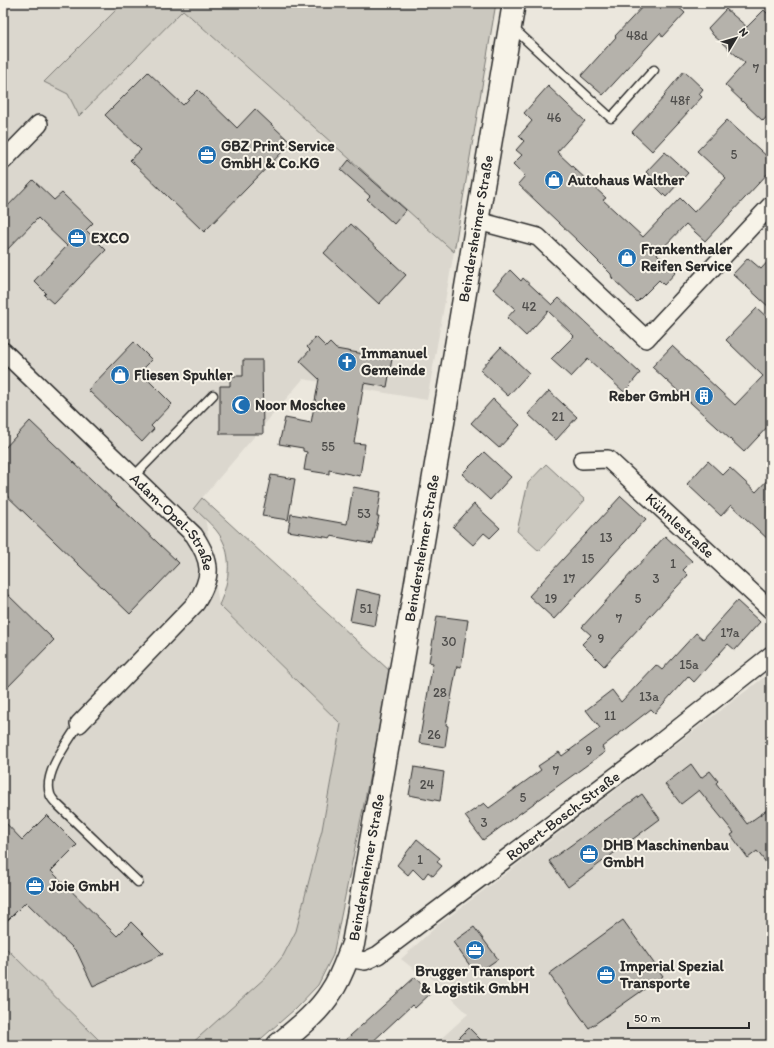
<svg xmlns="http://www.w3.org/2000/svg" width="774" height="1048" font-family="Itim,sans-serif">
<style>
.built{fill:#dbd7ce}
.green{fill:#cbc8bf;stroke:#7b7a75}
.building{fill:#b5b2ab;stroke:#2b2b2b}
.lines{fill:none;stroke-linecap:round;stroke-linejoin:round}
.lane-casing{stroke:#2b2b2b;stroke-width:11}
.street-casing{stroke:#2b2b2b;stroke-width:20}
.secondary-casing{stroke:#2b2b2b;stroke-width:25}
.lane{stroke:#f7f3e8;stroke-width:8}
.street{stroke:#f7f3e8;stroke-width:17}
.secondary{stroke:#f7f3e8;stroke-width:22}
.labels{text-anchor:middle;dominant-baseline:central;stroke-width:4;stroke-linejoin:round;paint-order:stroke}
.number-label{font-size:13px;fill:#4e4d4b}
.poi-label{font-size:15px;font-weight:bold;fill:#2b2b2b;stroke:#f7f3e8;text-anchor:start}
.street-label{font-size:15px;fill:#2b2b2b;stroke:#f7f3e8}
</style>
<rect width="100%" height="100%" fill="#ebe7dd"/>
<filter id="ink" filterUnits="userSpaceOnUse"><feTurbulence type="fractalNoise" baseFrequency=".025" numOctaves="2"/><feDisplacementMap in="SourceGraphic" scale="8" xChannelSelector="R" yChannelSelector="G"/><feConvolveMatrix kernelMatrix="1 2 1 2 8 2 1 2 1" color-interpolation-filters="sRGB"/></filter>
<g filter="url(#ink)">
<!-- built -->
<g class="built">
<path d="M3 3H123L45 82 68 94 79 116 183 10 454 252 427 400 303 379 202 498 219 605 341 724 322 830 296 931 283 956 266 977 190 1045H104L3 945Z"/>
<path d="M771 672V1045H434L468 1014 423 970 420 974 401 959 438 925Z"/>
</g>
<!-- green -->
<g class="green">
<path d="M123 3H496L454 252 183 10 79 116 68 94 44 82Z"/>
<path d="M546 464 585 500 539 551 517 531 528 483Z"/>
<path d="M202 498 391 672 333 955 318 985 295 1009 254 1045H190L266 977 283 956 296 931 322 830 341 724 219 605C230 581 234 552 216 530 209 522 201 515 194 508Z"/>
<path d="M3 945 104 1045H3Z"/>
</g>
<!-- building -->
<g class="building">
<path d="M646 3H674L685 13 663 37 660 33 603 95 581 76 616 37 615 36Z"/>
<path d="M726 9 747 27 764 10 771 17V112L763 121 725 85 745 63 713 35 708 28Z"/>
<path d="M684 71 703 89 699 94 702 97 652 151 632 132 665 96 664 95Z"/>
<path d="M148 72 183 105 198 90 237 128 255 109 291 143 204 232 130 160 141 150 105 115Z"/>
<path d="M548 86 585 121 557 152 606 198 603 200 643 237 680 198 694 212 726 178 697 151 727 120 771 160V170L705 241 686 224 657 254 676 272 664 285 659 280 637 302 612 278 611 274 579 242 518 184 525 176 513 164 522 155 516 150 524 141 519 136 532 121 524 113Z"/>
<path d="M665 152 688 173 666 197 651 182 654 179 646 172Z"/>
<path d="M349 160 406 210 394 224 367 199 370 196 341 170Z"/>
<path d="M33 180 54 200 62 193 93 223 86 230 106 250 54 304 44 295 46 293 34 281 67 246 38 218 3 254V211Z"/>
<path d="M351 224 406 275 379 304 324 253Z"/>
<path d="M748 258 761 269 771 258V309L733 274Z"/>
<path d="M510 270 521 281 523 278 552 305 559 298 640 373 624 392 588 359 571 377 551 359 574 336 548 311 526 336 507 318 515 309 493 289Z"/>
<path d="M757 308 771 321V423L744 452 652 367 672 346 735 405 763 376 726 340Z"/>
<path d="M316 337 326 347 330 343 336 349 392 359 387 387 364 383 354 443 365 444 360 476 329 470V474L304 470 307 452 303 451V448L279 444 285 418 311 423 319 379 300 361 310 350 307 347Z"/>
<path d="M134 342 152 360 140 372 172 404 151 426 154 429 142 442 88 390Z"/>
<path d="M501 347 529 373 508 396 480 370Z"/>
<path d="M243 360H262L263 434H220V386H230V376H243Z"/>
<path d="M549 391 577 417 556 440 528 414Z"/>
<path d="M493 399 520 425 499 448 471 423Z"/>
<path d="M30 421 179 563 130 614 3 492V450Z"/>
<path d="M484 452 511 477 490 500 462 474Z"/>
<path d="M708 461 723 475 730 468 756 492 771 476V542L731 505 721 516 687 484Z"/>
<path d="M271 475 295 479 288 520 262 516Z"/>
<path d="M353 487 381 492 377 516H379L373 544 331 536V538L288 531 291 514 347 524Z"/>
<path d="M621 496 646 519 554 619 529 596Z"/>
<path d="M474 504 500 528 490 538 484 533 473 545 453 527Z"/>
<path d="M665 536 692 561 683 570 688 575 604 666 582 644 591 635 582 627Z"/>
<path d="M356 589 381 595 375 626 350 621Z"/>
<path d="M3 590 54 640 3 692Z"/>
<path d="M737 601 760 622 735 650 728 644 694 682 688 676 655 713 651 709 602 747 605 752 483 840 465 816 484 803 489 808 541 770 538 766 559 752 562 756 600 728 586 710 612 690 621 702 656 665 662 670 696 633 703 639Z"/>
<path d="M437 616 468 620 461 667 457 666 446 725 448 726 445 747 419 743 433 663 429 662Z"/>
<path d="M691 764 701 778 710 771 718 781 716 783 747 824 771 807V869L757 851 748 858 731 835 734 833 699 790 681 804 665 784Z"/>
<path d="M414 767 444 772 440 801 409 795Z"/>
<path d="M642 794 660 819 568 887 549 861Z"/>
<path d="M47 815 77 845 51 871 117 936 131 922 163 954 93 986 77 952 26 902 3 925V820L22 840Z"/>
<path d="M417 839 440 858 437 862 442 866 433 876 428 872 423 879 413 869 408 875 397 865Z"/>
<path d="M623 920 663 976 589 1028 549 974Z"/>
<path d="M474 927 498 959 476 974 453 942Z"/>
<path d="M415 977 430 994 415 1008 412 1005 369 1045H340Z"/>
<path d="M469 1028 486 1045H452Z"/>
</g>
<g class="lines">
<defs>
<g id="lane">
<path d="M513 28 611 118 654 70"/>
<path d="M133 477 213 395"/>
<path d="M79 724C68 742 43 773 50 794 51 798 54 801 57 804L138 882"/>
</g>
<g id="street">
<path d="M3 161 39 124"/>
<path d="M478 221 538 237 646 339 771 205"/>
<path id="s1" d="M3 351 194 535C212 562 213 576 196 603L79 724"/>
<path id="s2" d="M582 460 608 459 771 610"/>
<path id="s3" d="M347 958 365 961 378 955 657 745 771 655"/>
</g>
<g id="secondary">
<path id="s4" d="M278 1045C297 1029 318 1013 331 992 341 978 346 961 353 944L409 624 514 3"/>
</g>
</defs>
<!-- lane casing -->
<use href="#lane" class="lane-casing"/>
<!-- street casing -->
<use href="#street" class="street-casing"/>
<!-- secondary casing -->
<use href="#secondary" class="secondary-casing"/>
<!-- lane -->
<use href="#lane" class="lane"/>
<!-- street -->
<use href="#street" class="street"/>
<!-- secondary -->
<use href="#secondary" class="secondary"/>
</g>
</g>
<!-- icons -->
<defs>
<symbol id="office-disc" viewBox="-11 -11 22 22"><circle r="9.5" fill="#1f6fb2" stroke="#f7f3e8"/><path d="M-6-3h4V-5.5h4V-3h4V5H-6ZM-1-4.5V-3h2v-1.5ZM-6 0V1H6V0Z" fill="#fff"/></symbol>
<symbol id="shop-disc" viewBox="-11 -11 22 22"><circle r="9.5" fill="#1f6fb2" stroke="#f7f3e8"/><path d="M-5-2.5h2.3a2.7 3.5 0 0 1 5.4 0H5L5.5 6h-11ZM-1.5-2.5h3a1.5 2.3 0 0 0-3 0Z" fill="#fff"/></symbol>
<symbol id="church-disc" viewBox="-11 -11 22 22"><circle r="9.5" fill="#1f6fb2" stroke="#f7f3e8"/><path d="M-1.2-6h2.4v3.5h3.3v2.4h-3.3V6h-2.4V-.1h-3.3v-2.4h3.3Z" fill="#fff"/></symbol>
<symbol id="building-disc" viewBox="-11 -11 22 22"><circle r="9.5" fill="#1f6fb2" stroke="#f7f3e8"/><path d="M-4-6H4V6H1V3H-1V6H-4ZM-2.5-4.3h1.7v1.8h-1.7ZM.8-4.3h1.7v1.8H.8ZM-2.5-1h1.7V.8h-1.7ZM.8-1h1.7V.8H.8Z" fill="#fff"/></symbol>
<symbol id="mosque-disc" viewBox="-11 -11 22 22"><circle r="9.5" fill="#1f6fb2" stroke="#f7f3e8"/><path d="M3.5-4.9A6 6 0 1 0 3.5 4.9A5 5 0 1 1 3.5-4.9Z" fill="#fff"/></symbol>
</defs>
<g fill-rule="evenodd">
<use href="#office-disc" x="196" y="144" width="22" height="22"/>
<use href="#shop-disc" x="543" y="169" width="22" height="22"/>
<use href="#office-disc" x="66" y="227" width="22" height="22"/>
<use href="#shop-disc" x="616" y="247" width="22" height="22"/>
<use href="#church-disc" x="336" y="351" width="22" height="22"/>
<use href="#shop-disc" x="109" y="364" width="22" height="22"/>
<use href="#building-disc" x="693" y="385" width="22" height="22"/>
<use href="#mosque-disc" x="230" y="394" width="22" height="22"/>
<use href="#office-disc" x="578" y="843" width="22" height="22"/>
<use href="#office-disc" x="24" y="875" width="22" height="22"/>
<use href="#office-disc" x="464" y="939" width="22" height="22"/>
<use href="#office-disc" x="595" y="964" width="22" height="22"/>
</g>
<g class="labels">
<!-- number labels -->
<g class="number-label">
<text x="637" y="35">48d</text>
<text x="756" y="68">7</text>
<text x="680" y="100">48f</text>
<text x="554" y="117">46</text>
<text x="734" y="154">5</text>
<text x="529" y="306">42</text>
<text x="558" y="416">21</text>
<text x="328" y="446">55</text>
<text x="364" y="513">53</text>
<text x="606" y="537">13</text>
<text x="588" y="558">15</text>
<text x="673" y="563">1</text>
<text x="569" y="578">17</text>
<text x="656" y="578">3</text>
<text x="551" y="598">19</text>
<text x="638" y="598">5</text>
<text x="366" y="608">51</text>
<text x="619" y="618">7</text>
<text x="730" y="632">17a</text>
<text x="601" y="638">9</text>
<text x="449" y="641">30</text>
<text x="689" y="664">15a</text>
<text x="440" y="692">28</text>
<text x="649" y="696">13a</text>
<text x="610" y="715">11</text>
<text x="434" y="734">26</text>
<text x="589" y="750">9</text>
<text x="556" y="770">7</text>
<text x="427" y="784">24</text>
<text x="523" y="797">5</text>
<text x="484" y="822">3</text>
<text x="420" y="859">1</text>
</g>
<!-- poi labels -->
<g class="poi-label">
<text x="221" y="146">GBZ Print Service<tspan x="221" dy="17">GmbH &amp; Co.KG</tspan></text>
<text x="568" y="180">Autohaus Walther</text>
<text x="91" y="238">EXCO</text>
<text x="641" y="249">Frankenthaler<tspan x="641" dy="17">Reifen Service</tspan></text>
<text x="361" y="353">Immanuel<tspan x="361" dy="17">Gemeinde</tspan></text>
<text x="134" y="375">Fliesen Spuhler</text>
<text x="690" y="396" text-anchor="end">Reber GmbH</text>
<text x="255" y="405">Noor Moschee</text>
<text x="603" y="845">DHB Maschinenbau<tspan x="603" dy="17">GmbH</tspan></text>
<text x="49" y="886">Joie GmbH</text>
<text x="620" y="966">Imperial Spezial<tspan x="620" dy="17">Transporte</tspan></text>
<text x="475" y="971" text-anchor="middle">Brugger Transport<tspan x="475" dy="17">&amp; Logistik GmbH</tspan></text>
</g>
<!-- street labels -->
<g class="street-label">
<text stroke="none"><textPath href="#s4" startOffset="854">Beindersheimer Straße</textPath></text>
<text stroke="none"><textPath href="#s1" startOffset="242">Adam-Opel-Straße</textPath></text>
<text stroke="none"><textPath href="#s2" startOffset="124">Kühnlestraße</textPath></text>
<text stroke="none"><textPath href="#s4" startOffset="530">Beindersheimer Straße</textPath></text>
<text stroke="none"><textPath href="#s3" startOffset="264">Robert-Bosch-Straße</textPath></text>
<text stroke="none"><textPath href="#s4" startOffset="206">Beindersheimer Straße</textPath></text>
</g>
</g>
<!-- margin -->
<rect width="774" height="1048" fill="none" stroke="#f7f3e8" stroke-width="16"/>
<rect x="8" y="8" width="758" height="1032" fill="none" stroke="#2b2b2b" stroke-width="1.5" filter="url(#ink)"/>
<!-- north arrow -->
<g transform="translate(736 38) rotate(52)" stroke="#f7f3e8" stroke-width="3" paint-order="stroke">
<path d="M0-3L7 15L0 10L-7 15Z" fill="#2b2b2b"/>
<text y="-6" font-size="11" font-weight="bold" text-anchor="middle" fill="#2b2b2b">N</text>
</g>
<!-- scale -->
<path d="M628 1022v6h121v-6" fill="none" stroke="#2b2b2b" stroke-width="2"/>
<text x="634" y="1022" font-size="12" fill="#2b2b2b" stroke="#f7f3e8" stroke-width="3" paint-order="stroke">50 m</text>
</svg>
